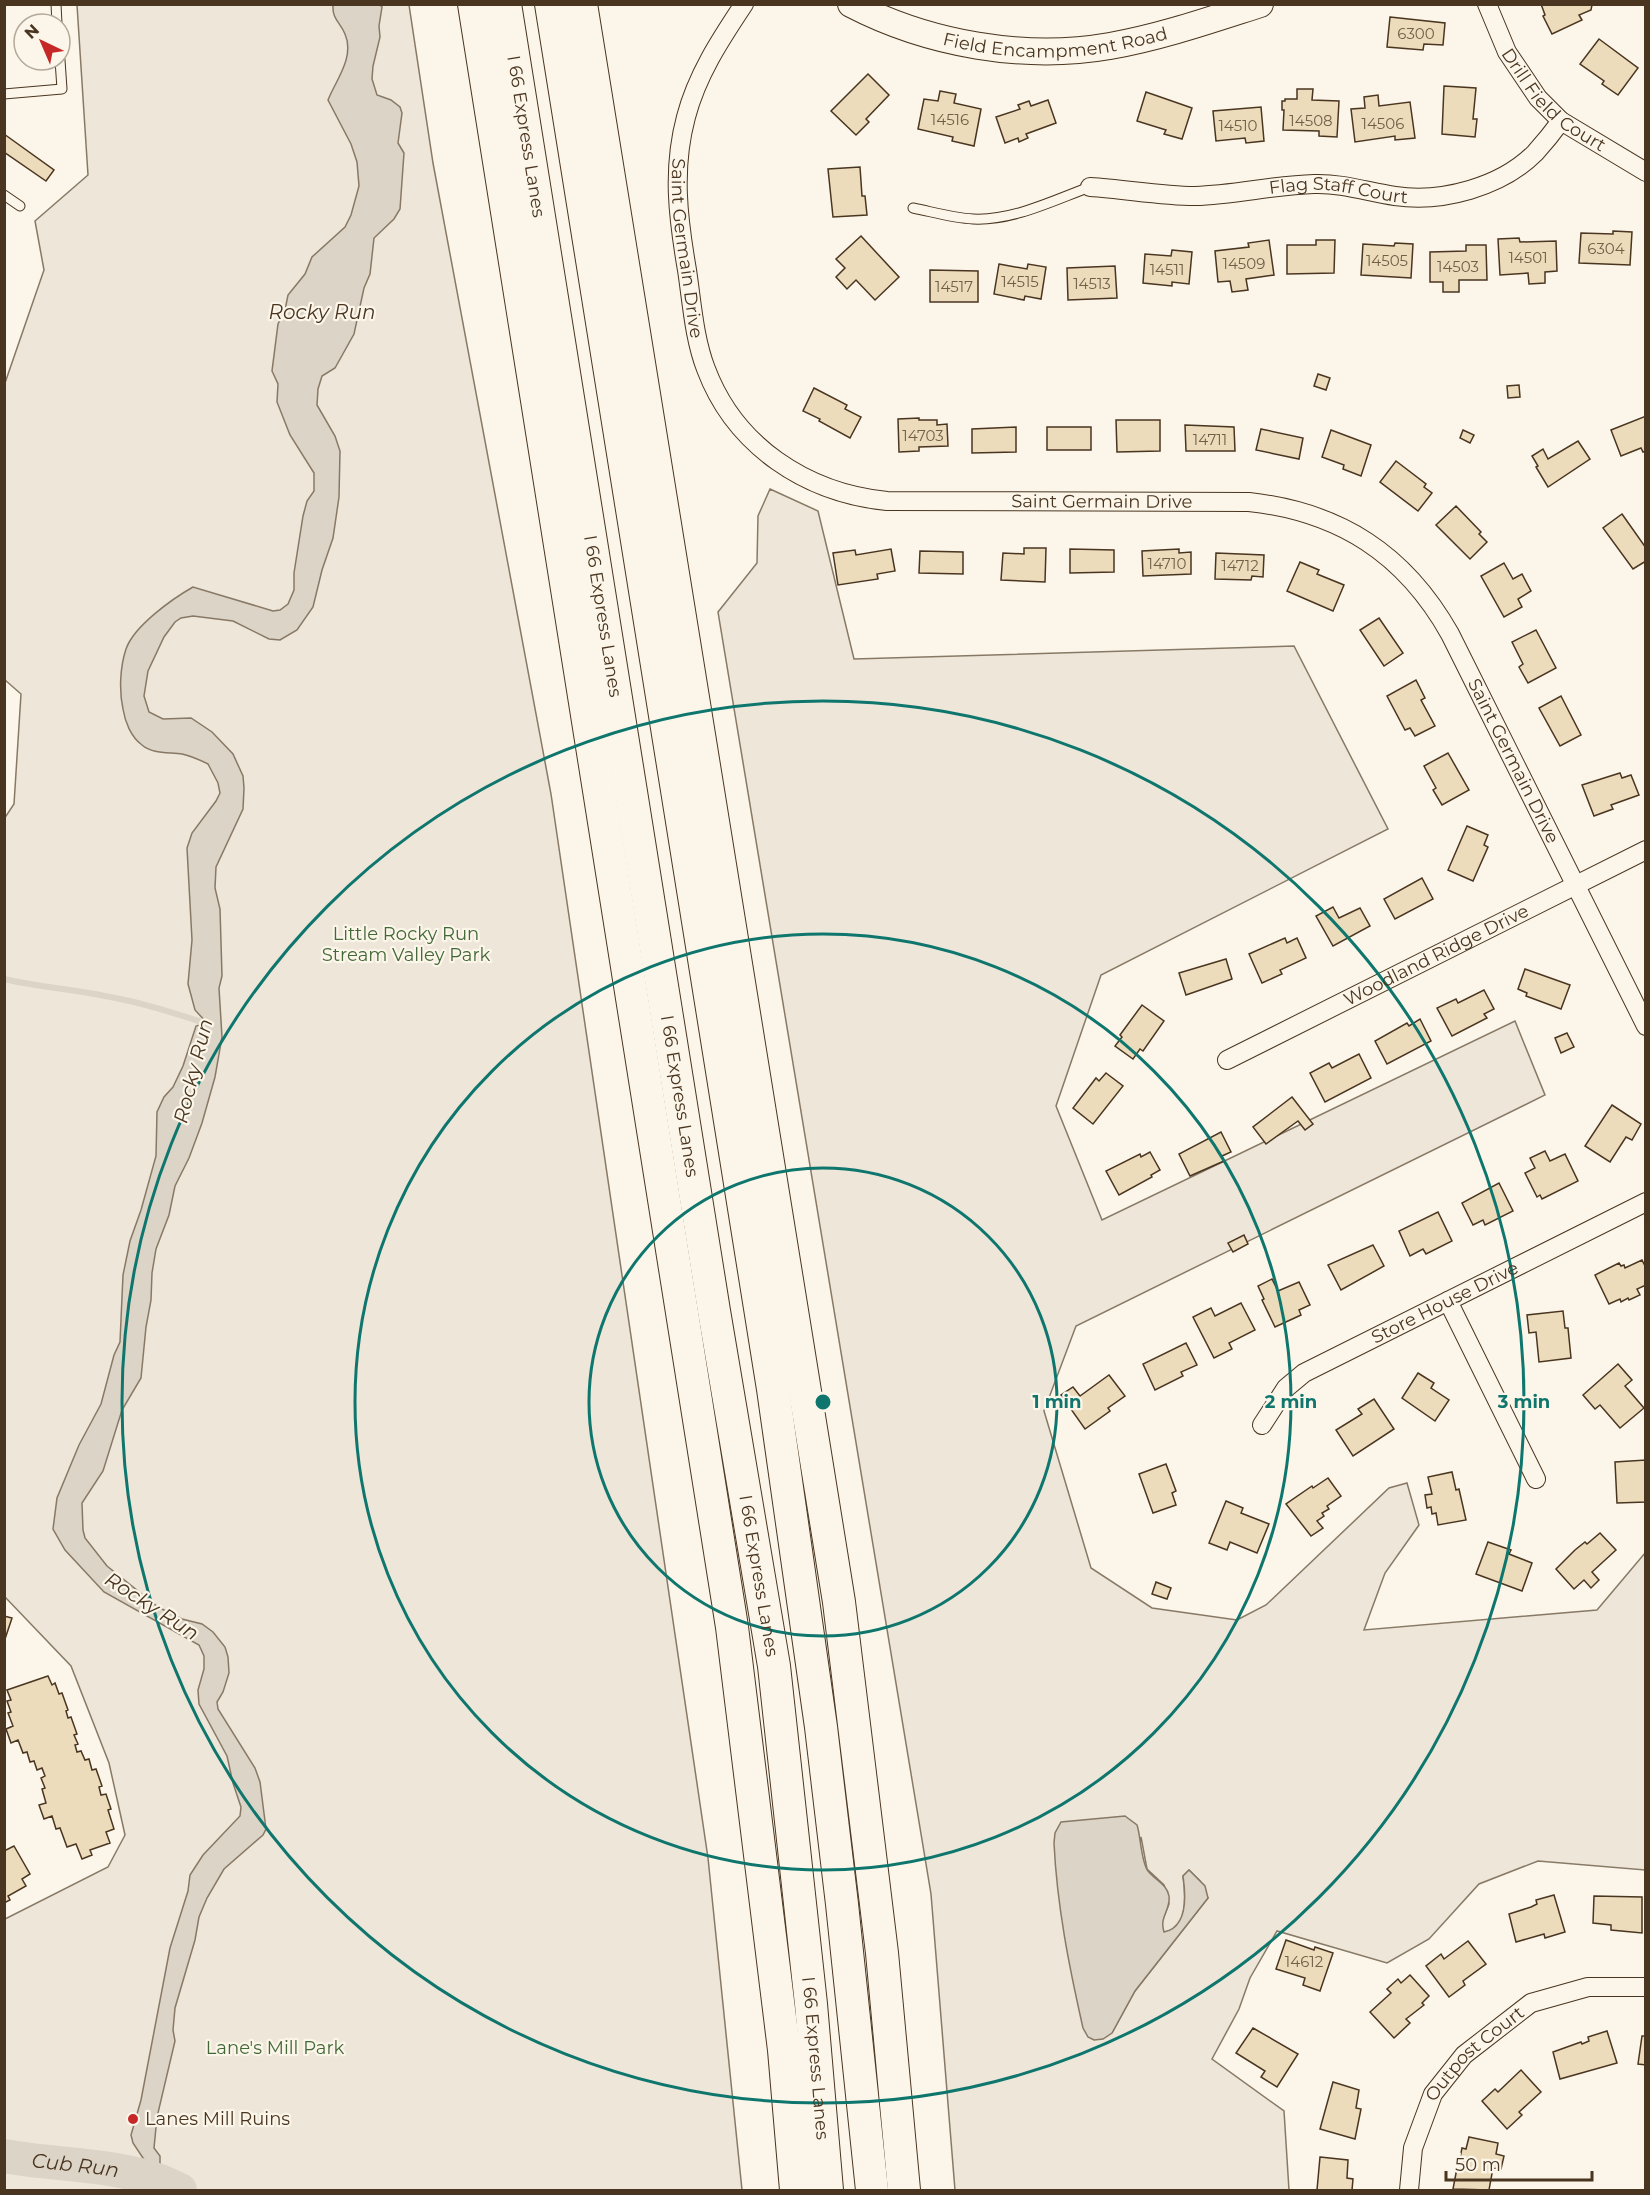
<svg xmlns="http://www.w3.org/2000/svg" width="1650" height="2195" font-family="Montserrat,sans-serif">
<style>
.green{fill:#ede6d9;stroke:#887966;stroke-width:1.5;fill-rule:evenodd}
.water{fill:#dcd4c6;stroke:#887966;stroke-width:1.5}
.lines{fill:none;stroke-linecap:round;stroke-linejoin:round}
.stream{stroke:#dcd4c6;stroke-width:6}
.river{stroke:#dcd4c6;stroke-width:34}
.building{fill:#ecdcbc;stroke:#4a3520;stroke-width:1.5}
.lane-casing{stroke:#4a3520;stroke-width:11}
.street-casing{stroke:#4a3520;stroke-width:20}
.secondary-casing{stroke:#4a3520;stroke-width:28}
.highway-casing{stroke:#4a3520;stroke-width:34}
.lane{stroke:#fbf6e9;stroke-width:9}
.street{stroke:#fbf6e9;stroke-width:18}
.secondary{stroke:#fbf6e9;stroke-width:26}
.highway{stroke:#fbf6e9;stroke-width:32}
.ring{fill:none;stroke:#0f766e;stroke-width:3}
.poi-dot{fill:#c62828;stroke:#fbf6e9;stroke-width:2}
.labels{text-anchor:middle;dominant-baseline:central;stroke-width:4.5;stroke-linejoin:round;paint-order:stroke}
.number-label{font-size:15px;fill:#725f47}
.street-label{font-size:18px;fill:#4a3520;stroke:#fbf6e9}
.park-label{font-size:18px;fill:#436837;stroke:#fbf6e9}
.poi-label{font-size:18px;fill:#4a3520;stroke:#fbf6e9;text-anchor:start}
.water-label{font-size:20px;font-style:italic;fill:#4a3520;stroke:#fbf6e9}
.centre{fill:#0f766e;stroke:#fbf6e9;stroke-width:3}
.ring-label{font-size:18px;text-anchor:middle;font-weight:bold;fill:#0f766e;stroke:#fbf6e9;stroke-width:4.5;stroke-linejoin:round;paint-order:stroke}
</style>
<rect width="100%" height="100%" fill="#fbf6e9"/>
<!-- green -->
<g class="green">
<path d="M77 5H409L433 163 551 794 708 1858 742 2190H5V1919L108 1867 125 1835 109 1763 71 1666 5 1597 4 819 14 804 21 694 5 680V383L44 270 35 221 88 175Z"/>
<path d="M770 489 818 511 854 659 1294 646 1388 829 1101 975 1056 1106 1102 1220 1515 1021 1545 1095 1076 1326 1044 1411 1091 1568 1152 1608 1237 1620 1266 1605 1389 1488 1407 1483 1419 1525 1385 1573 1364 1630 1597 1610 1645 1553V1870L1538 1861 1479 1884 1429 1939 1387 1963 1277 1931 1250 1978 1239 2009 1212 2059 1284 2111 1289 2190H955L931 1894 718 612 757 563 758 516ZM1141 1837 1147 1869 1164 1885 1169 1904 1161 1924 1164 1932C1165 1932 1173 1930 1174 1929 1188 1920 1185 1891 1183 1876L1189 1870 1200 1881 1208 1898 1135 1991 1112 2033Z"/>
</g>
<!-- water -->
<g class="water">
<path d="M333 5H380L382 7 379 26 380 37 373 66 372 79 377 95 391 100 400 107 402 113 398 143 404 153 400 209 394 219 374 238 370 274 364 288 354 334 335 368 322 376 318 389 317 405 335 436 340 451 339 497 333 538 322 570 313 607 297 630 280 640 269 639 233 621 193 616 181 618 175 622 164 637 148 671 144 696 149 712 163 719 191 718 212 732 233 754 243 776 244 788 243 809 216 867 215 888 220 909 222 976 219 988 222 1037 215 1077 202 1123 189 1158 175 1186 169 1215 156 1249 152 1273 151 1300 146 1327 141 1378 122 1410 103 1471 82 1503 83 1530 85 1538 107 1566 158 1607 182 1619 202 1624 213 1632 225 1647 228 1657 229 1673 223 1692 217 1702 218 1709 255 1768 260 1782 266 1829 263 1835 224 1869 207 1898 199 1917 195 1940 175 2008 173 2030 175 2041 157 2117 154 2148 160 2156V2166L144 2167 145 2161 133 2143 131 2135 141 2100 170 1948 188 1891 190 1875 203 1855 240 1816 241 1807 233 1783 227 1756 199 1704 198 1690 204 1669V1656L199 1645 104 1592 65 1550 53 1529 57 1498 79 1445 101 1404 114 1355 120 1342 123 1275 130 1241 141 1210 156 1156 157 1112 164 1097 173 1087 183 1066 196 1026 207 1023 195 1010 188 984 192 940 187 848 192 833 216 801 220 793 218 783 208 764C200 760 191 756 182 754 169 752 152 754 142 745 131 737 125 722 123 709 119 691 120 667 126 649 134 626 172 599 193 587L273 611 280 610 288 604 294 590V573L303 516 307 501 314 491V473L290 435 277 402 278 384 272 371 278 324 285 310 288 295 305 274 312 257 345 227 351 215 359 186 357 162 351 144 328 100C336 80 355 57 345 34 340 22 332 19 333 5Z"/>
<path d="M1125 1816 1137 1825C1141 1837 1141 1862 1148 1871 1155 1880 1167 1884 1169 1896 1171 1910 1159 1916 1164 1932 1188 1927 1186 1896 1183 1876L1189 1870 1205 1886 1208 1898 1135 1991 1112 2033 1103 2039 1094 2040 1088 2037 1083 2028C1069 1966 1057 1906 1054 1843L1055 1833 1061 1822Z"/>
</g>
<g class="lines">
<!-- stream -->
<g class="stream">
<path d="M4 979C38 987 71 989 105 996 140 1002 174 1013 208 1024"/>
<path d="M151 2161 155 2179"/>
</g>
<!-- river -->
<path class="river" id="s1" d="M4 2156C54 2165 106 2164 154 2179 163 2181 172 2187 180 2190"/>
</g>
<!-- building -->
<g class="building">
<path d="M1541 4H1592V5L1591 10 1579 15 1582 20 1552 34 1543 16 1545 15Z"/>
<path d="M1390 17 1445 23 1443 45 1424 44 1423 50 1387 47Z"/>
<path d="M1599 39 1638 68 1618 95 1602 84 1604 81 1580 64Z"/>
<path d="M868 74 889 95 866 119 869 122 856 135 831 111Z"/>
<path d="M1444 86 1476 88 1473 119H1477L1475 137 1442 134Z"/>
<path d="M1297 89H1313L1312 100 1339 101 1337 137 1319 136V131L1283 130 1284 110H1282V101H1285V99H1297Z"/>
<path d="M940 91 956 94 954 103 981 109 974 146 952 141 953 137 918 129 924 99 938 101Z"/>
<path d="M1146 92 1192 108 1182 139 1164 134 1166 130 1137 121Z"/>
<path d="M1378 95 1379 106 1410 102 1415 138 1395 140V136L1355 142 1351 109 1365 108 1364 97Z"/>
<path d="M1048 100 1056 123 1026 134 1028 138 1019 142 1018 138 1005 143 996 117 1020 109 1018 105 1029 101 1031 106Z"/>
<path d="M1261 107 1264 141 1246 143 1245 138 1216 141 1213 111Z"/>
<path d="M4 134 54 170 46 181 4 152Z"/>
<path d="M860 167 862 196H865L867 215 833 217 828 169Z"/>
<path d="M1613 231 1632 232 1630 265 1579 263 1581 233 1613 234Z"/>
<path d="M861 236 899 277 875 300 856 280 847 289 836 277 845 268 836 259Z"/>
<path d="M1519 238 1520 242 1556 241 1557 271 1545 272V283L1529 284 1528 273 1500 275 1498 239Z"/>
<path d="M1269 240 1274 275 1246 279 1248 290 1232 292 1230 281 1218 282 1215 251 1249 247 1248 243Z"/>
<path d="M1316 240H1335L1334 273 1287 274V245H1316Z"/>
<path d="M1395 243 1413 244 1411 278 1361 275 1363 244 1394 246Z"/>
<path d="M1466 245H1486L1487 280H1459V292H1443V282H1430V252L1466 251Z"/>
<path d="M1172 250 1192 252 1189 284 1172 282V286L1143 283 1145 254 1171 256Z"/>
<path d="M999 264 1027 269 1028 264 1046 267 1041 299 1025 296 1024 300 994 294Z"/>
<path d="M1115 266 1117 298 1068 300 1067 268Z"/>
<path d="M930 270 978 271V302H930Z"/>
<path d="M1318 374 1330 378 1326 390 1314 386Z"/>
<path d="M1519 385 1520 397 1508 398 1507 386Z"/>
<path d="M814 388 847 405 845 409 861 417 850 438 819 421 820 419 803 411Z"/>
<path d="M1646 416V451L1643 452 1641 448 1621 456 1611 430Z"/>
<path d="M919 418V420H937V425L947 424 948 446 919 447V451L899 452 898 419Z"/>
<path d="M1116 420H1160V451L1117 452Z"/>
<path d="M1185 425 1234 427 1235 451H1186Z"/>
<path d="M1016 427V452L972 453V429Z"/>
<rect x="1047" y="427" width="44" height="23"/>
<path d="M1261 429 1303 438 1299 459 1256 450Z"/>
<path d="M1331 430 1371 445 1361 476 1343 469 1344 465 1322 457Z"/>
<path d="M1463 430 1474 435 1470 443 1460 438Z"/>
<path d="M1578 441 1590 459 1548 487 1536 467 1538 466 1532 456 1543 449 1548 459Z"/>
<path d="M1396 461 1426 484 1424 487 1432 493 1418 511 1380 482Z"/>
<path d="M1456 506 1481 532 1479 534 1487 542 1470 559 1436 525Z"/>
<path d="M1622 514 1646 548V561L1633 569 1603 528Z"/>
<path d="M1024 548H1046L1045 582 1001 580 1003 553 1024 554Z"/>
<path d="M891 549 895 571 877 574 878 579 838 585 833 553 855 550 856 555Z"/>
<path d="M1070 549 1114 550V572L1070 573Z"/>
<path d="M1179 549V553L1191 552V574L1143 576 1142 551Z"/>
<path d="M920 551 963 552V574L919 573Z"/>
<path d="M1216 553 1264 555 1263 577 1252 576 1251 580 1215 579Z"/>
<path d="M1300 562 1319 570 1317 574 1344 585 1333 611 1287 591Z"/>
<path d="M1504 563 1513 579 1522 574 1531 591 1518 599 1522 607 1504 617 1481 576Z"/>
<path d="M1379 618 1403 653 1384 666 1360 630Z"/>
<path d="M1536 630 1556 668 1528 683 1519 667 1523 664 1512 642Z"/>
<path d="M1416 680 1425 698 1421 700 1435 726 1415 736 1410 728 1405 730 1387 696Z"/>
<path d="M1561 696 1581 735 1560 746 1539 708Z"/>
<path d="M1448 753 1469 790 1442 805 1433 790 1436 788 1424 766Z"/>
<path d="M1620 773 1622 778 1631 775 1639 795 1611 805 1613 809 1594 816 1582 785Z"/>
<path d="M1467 826 1488 835 1484 845 1488 847 1473 881 1448 870Z"/>
<path d="M1422 878 1433 899 1395 919 1384 899Z"/>
<path d="M1333 907 1339 918 1360 908 1370 926 1333 946 1316 916Z"/>
<path d="M1285 938 1287 943 1297 938 1306 958 1280 970 1282 974 1262 983 1249 954Z"/>
<path d="M1226 959 1232 979 1186 995 1179 973Z"/>
<path d="M1525 969 1570 985 1561 1009 1526 996 1527 993 1518 989Z"/>
<path d="M1484 990 1494 1009 1484 1014 1487 1018 1452 1036 1437 1008 1456 999 1458 1003Z"/>
<path d="M1142 1005 1164 1021 1143 1051 1140 1049 1133 1059 1115 1046 1122 1037 1120 1035Z"/>
<path d="M1420 1019 1431 1041 1387 1064 1375 1041 1407 1023 1409 1026Z"/>
<path d="M1567 1033 1574 1047 1561 1053 1555 1038Z"/>
<path d="M1359 1054 1371 1078 1325 1102 1310 1073 1329 1063 1332 1068Z"/>
<path d="M1106 1073 1123 1086 1093 1124 1073 1108 1096 1078 1099 1081Z"/>
<path d="M1292 1097 1313 1124 1305 1130 1298 1121 1266 1144 1253 1127Z"/>
<path d="M1612 1105 1641 1124 1632 1140 1626 1137 1610 1162 1585 1146Z"/>
<path d="M1221 1132 1231 1152 1222 1156 1224 1161 1190 1176 1179 1154Z"/>
<path d="M1545 1151 1550 1161 1565 1154 1578 1181 1542 1199 1540 1195 1537 1197 1525 1173 1535 1168 1530 1158Z"/>
<path d="M1150 1152 1160 1170 1151 1175 1152 1177 1119 1195 1106 1171 1140 1154 1141 1157Z"/>
<path d="M1499 1183 1513 1211 1485 1225 1483 1220 1473 1225 1462 1203Z"/>
<path d="M1438 1212 1452 1241 1426 1254 1423 1249 1410 1256 1399 1231Z"/>
<path d="M1244 1235 1248 1244 1233 1252 1228 1243Z"/>
<path d="M1373 1245 1384 1266 1341 1290 1328 1265Z"/>
<path d="M1642 1260 1646 1268V1285L1637 1289 1640 1295 1629 1300 1628 1298 1621 1302 1620 1299 1609 1304 1595 1275 1619 1263 1621 1266 1624 1265 1625 1268Z"/>
<path d="M1272 1279 1278 1291 1299 1282 1310 1305 1299 1310 1301 1315 1275 1327 1262 1300 1264 1299 1258 1286Z"/>
<path d="M1241 1303 1255 1330 1229 1343 1232 1349 1214 1358 1193 1317 1211 1308 1215 1316Z"/>
<path d="M1563 1311 1565 1328H1568L1571 1358 1539 1362 1536 1332 1529 1333 1527 1315Z"/>
<path d="M1186 1343 1197 1365 1181 1372 1183 1376 1155 1390 1143 1364Z"/>
<path d="M1618 1364 1632 1380 1625 1386 1644 1408 1620 1428 1600 1405 1595 1409 1583 1395Z"/>
<path d="M1418 1373 1434 1383 1431 1388 1449 1400 1435 1421 1402 1398Z"/>
<path d="M1109 1375 1125 1396 1108 1408 1110 1411 1085 1429 1061 1395 1073 1387 1080 1396Z"/>
<path d="M1374 1399 1394 1429 1353 1456 1336 1430 1362 1414 1358 1409Z"/>
<path d="M1646 1460V1502L1617 1503 1615 1462Z"/>
<path d="M1166 1464 1176 1491 1172 1493 1176 1505 1153 1513 1139 1474Z"/>
<path d="M1452 1472 1456 1490 1459 1489 1466 1520 1438 1525 1436 1513 1432 1514 1431 1507 1427 1508 1425 1495 1432 1494 1428 1477Z"/>
<path d="M1328 1478 1341 1496 1327 1506 1329 1509 1322 1513 1324 1516 1317 1521 1323 1528 1311 1536 1286 1504 1312 1486 1313 1488Z"/>
<path d="M1226 1501 1243 1508 1241 1513 1269 1524 1257 1553 1230 1542 1227 1550 1209 1543Z"/>
<path d="M1600 1533 1616 1550 1592 1572 1599 1580 1591 1588 1584 1580 1574 1589 1556 1569 1575 1550 1585 1542 1587 1544Z"/>
<path d="M1488 1542 1511 1550 1509 1554 1532 1563 1522 1591 1476 1574Z"/>
<path d="M1156 1582 1171 1588 1167 1599 1152 1594Z"/>
<path d="M4 1616 12 1618 4 1642Z"/>
<path d="M48 1676 52 1685 55 1683 59 1694 62 1693 68 1710 66 1711 68 1718 71 1717 77 1734 74 1735 78 1744 75 1745 77 1752 81 1751 85 1760 89 1759 92 1770 96 1769 102 1786 99 1787 101 1795 106 1794 111 1809 108 1810 114 1829 106 1832 110 1843 90 1850 92 1855 82 1859 76 1844 67 1847 60 1828 56 1829 52 1816 44 1819 39 1805 46 1803 42 1789 45 1788 41 1778 45 1776 42 1768 37 1770 34 1761 30 1762 27 1752 23 1753 18 1740 11 1743 6 1729 13 1726 8 1713 11 1712 7 1701 11 1700 7 1690Z"/>
<path d="M14 1846 30 1874 22 1879 26 1886 8 1896 10 1900 4 1903V1851Z"/>
<path d="M1554 1895 1565 1932 1545 1938 1544 1934 1516 1942 1509 1914 1531 1907 1537 1904 1536 1900Z"/>
<path d="M1594 1896 1642 1897V1933L1611 1930V1925L1593 1923Z"/>
<path d="M1286 1940 1314 1950 1315 1947 1333 1953 1320 1991 1303 1985 1305 1978 1276 1969Z"/>
<path d="M1468 1941 1486 1964 1463 1981 1465 1985 1449 1997 1426 1966 1441 1954 1444 1959Z"/>
<path d="M1410 1975 1429 1996 1422 2003 1424 2005 1406 2019 1410 2023 1394 2038 1370 2012 1391 1993 1387 1989 1398 1979 1401 1983Z"/>
<path d="M1253 2028 1298 2054 1277 2087 1261 2077 1265 2071 1236 2053Z"/>
<path d="M1607 2031 1617 2063 1560 2079 1553 2052 1581 2042 1582 2044 1589 2041 1588 2037Z"/>
<path d="M1642 2036H1646V2065L1638 2064Z"/>
<path d="M1521 2070 1541 2092 1519 2112 1522 2115 1507 2129 1482 2101 1495 2089 1498 2092Z"/>
<path d="M1333 2082 1359 2090 1356 2108 1361 2109 1355 2139 1320 2129Z"/>
<path d="M1469 2137 1498 2143 1496 2154 1504 2156 1501 2169 1493 2168 1489 2190 1453 2189 1457 2168 1462 2169 1464 2162 1460 2158 1462 2148 1466 2149Z"/>
<path d="M1320 2157 1348 2160 1347 2178 1353 2179 1352 2190H1317Z"/>
</g>
<g class="lines">
<defs>
<g id="lane">
<path d="M56 4 57 24"/>
<path d="M4 94 62 89 60 60"/>
<path d="M4 195 20 206"/>
<path d="M913 208C933 212 953 218 973 219 1013 221 1054 200 1090 187"/>
</g>
<g id="street">
<path id="s2" d="M744 4C720 40 697 75 686 117 672 169 678 218 687 270 692 303 694 338 706 369 735 446 806 493 887 501L1249 502C1340 512 1405 554 1450 634L1646 1026"/>
<path id="s3" d="M1487 4 1507 52 1538 98 1561 121 1646 172"/>
<path id="s4" d="M1090 187C1125 189 1160 196 1195 196 1235 195 1274 185 1314 184 1342 183 1368 192 1395 196 1442 203 1501 187 1535 153 1544 143 1553 132 1561 121"/>
<path id="s5" d="M1227 1060 1646 850"/>
<path d="M1448 1301 1536 1479"/>
<path id="s6" d="M1262 1425 1286 1388 1304 1373 1646 1202"/>
<path id="s7" d="M1409 2190 1413 2148 1433 2094 1464 2055 1531 2003 1588 1987H1646"/>
</g>
<g id="secondary">
<path id="s8" d="M851 4C928 44 1024 61 1110 46 1161 37 1210 20 1260 4"/>
</g>
<g id="highway">
<path d="M474 4 732 1627 784 2050 796 2190"/>
<path id="s9" d="M505 4 714 1311 774 1666 811 2004 827 2190"/>
<path d="M551 4 773 1389 821 1727 842 1904 872 2190"/>
<path d="M581 4 839 1602 882 1953 904 2190"/>
</g>
</defs>
<!-- lane casing -->
<use href="#lane" class="lane-casing"/>
<!-- street casing -->
<use href="#street" class="street-casing"/>
<!-- secondary casing -->
<use href="#secondary" class="secondary-casing"/>
<!-- highway casing -->
<use href="#highway" class="highway-casing"/>
<!-- lane -->
<use href="#lane" class="lane"/>
<!-- street -->
<use href="#street" class="street"/>
<!-- secondary -->
<use href="#secondary" class="secondary"/>
<!-- highway -->
<use href="#highway" class="highway"/>
</g>
<!-- distance rings -->
<g class="ring">
<circle cx="823" cy="1402" r="234"/>
<circle cx="823" cy="1402" r="468"/>
<circle cx="823" cy="1402" r="701"/>
</g>
<!-- markers -->
<circle class="poi-dot" cx="133" cy="2119" r="6"/>
<g class="labels">
<!-- number labels -->
<g class="number-label">
<text x="1416" y="33">6300</text>
<text x="950" y="119">14516</text>
<text x="1311" y="120">14508</text>
<text x="1383" y="123">14506</text>
<text x="1238" y="125">14510</text>
<text x="1606" y="248">6304</text>
<text x="1528" y="257">14501</text>
<text x="1387" y="260">14505</text>
<text x="1244" y="263">14509</text>
<text x="1458" y="266">14503</text>
<text x="1167" y="269">14511</text>
<text x="1020" y="281">14515</text>
<text x="1092" y="283">14513</text>
<text x="954" y="286">14517</text>
<text x="923" y="435">14703</text>
<text x="1210" y="439">14711</text>
<text x="1167" y="563">14710</text>
<text x="1240" y="565">14712</text>
<text x="1304" y="1961">14612</text>
</g>
<!-- street labels -->
<g class="street-label">
<text stroke="none"><textPath href="#s8" startOffset="212">Field Encampment Road</textPath></text>
<text stroke="none"><textPath href="#s3" startOffset="120">Drill Field Court</textPath></text>
<text stroke="none"><textPath href="#s9" startOffset="134">I 66 Express Lanes</textPath></text>
<text stroke="none"><textPath href="#s4" startOffset="250">Flag Staff Court</textPath></text>
<text stroke="none"><textPath href="#s2" startOffset="260">Saint Germain Drive</textPath></text>
<text stroke="none"><textPath href="#s2" startOffset="834">Saint Germain Drive</textPath></text>
<text stroke="none"><textPath href="#s9" startOffset="620">I 66 Express Lanes</textPath></text>
<text stroke="none"><textPath href="#s2" startOffset="1374">Saint Germain Drive</textPath></text>
<text stroke="none"><textPath href="#s5" startOffset="234">Woodland Ridge Drive</textPath></text>
<text stroke="none"><textPath href="#s9" startOffset="1106">I 66 Express Lanes</textPath></text>
<text stroke="none"><textPath href="#s6" startOffset="225">Store House Drive</textPath></text>
<text stroke="none"><textPath href="#s9" startOffset="1592">I 66 Express Lanes</textPath></text>
<text stroke="none"><textPath href="#s7" startOffset="158">Outpost Court</textPath></text>
<text stroke="none"><textPath href="#s9" startOffset="2078">I 66 Express Lanes</textPath></text>
</g>
<!-- park labels -->
<g class="park-label">
<text x="406" y="934">Little Rocky Run<tspan x="406" dy="21">Stream Valley Park</tspan></text>
<text x="275" y="2048">Lane's Mill Park</text>
</g>
<!-- poi labels -->
<g class="poi-label">
<text x="145" y="2119">Lanes Mill Ruins</text>
</g>
<!-- water labels -->
<g class="water-label">
<text x="322" y="312">Rocky Run</text>
<text transform="translate(193 1071) rotate(-76)">Rocky Run</text>
<text transform="translate(152 1606) rotate(33)">Rocky Run</text>
<text stroke="none"><textPath href="#s1" startOffset="72">Cub Run</textPath></text>
</g>
</g>
<circle cx="823" cy="1402" r="9" class="centre"/>
<g class="ring-label">
<text x="1057" y="1408">1 min</text>
<text x="1291" y="1408">2 min</text>
<text x="1524" y="1408">3 min</text>
</g>
<!-- border -->
<rect width="1650" height="2195" fill="none" stroke="#4a3520" stroke-width="12"/>
<!-- north arrow -->
<g transform="translate(42 42) rotate(316)"><circle r="28" fill="#fbf6e9" stroke="#b4a999" stroke-width="1.5"/>
<path d="M0-4.5L10 22L0 15L-10 22Z" fill="#c62828"/>
<text y="-9" font-size="16" font-weight="bold" text-anchor="middle" fill="#4a3520">N</text>
</g>
<!-- scale -->
<path d="M1446 2171v9h146v-9" fill="none" stroke="#4a3520" stroke-width="3"/>
<text x="1455" y="2171" font-size="18" fill="#4a3520" stroke="#fbf6e9" stroke-width="4.5" paint-order="stroke">50 m</text>
</svg>
